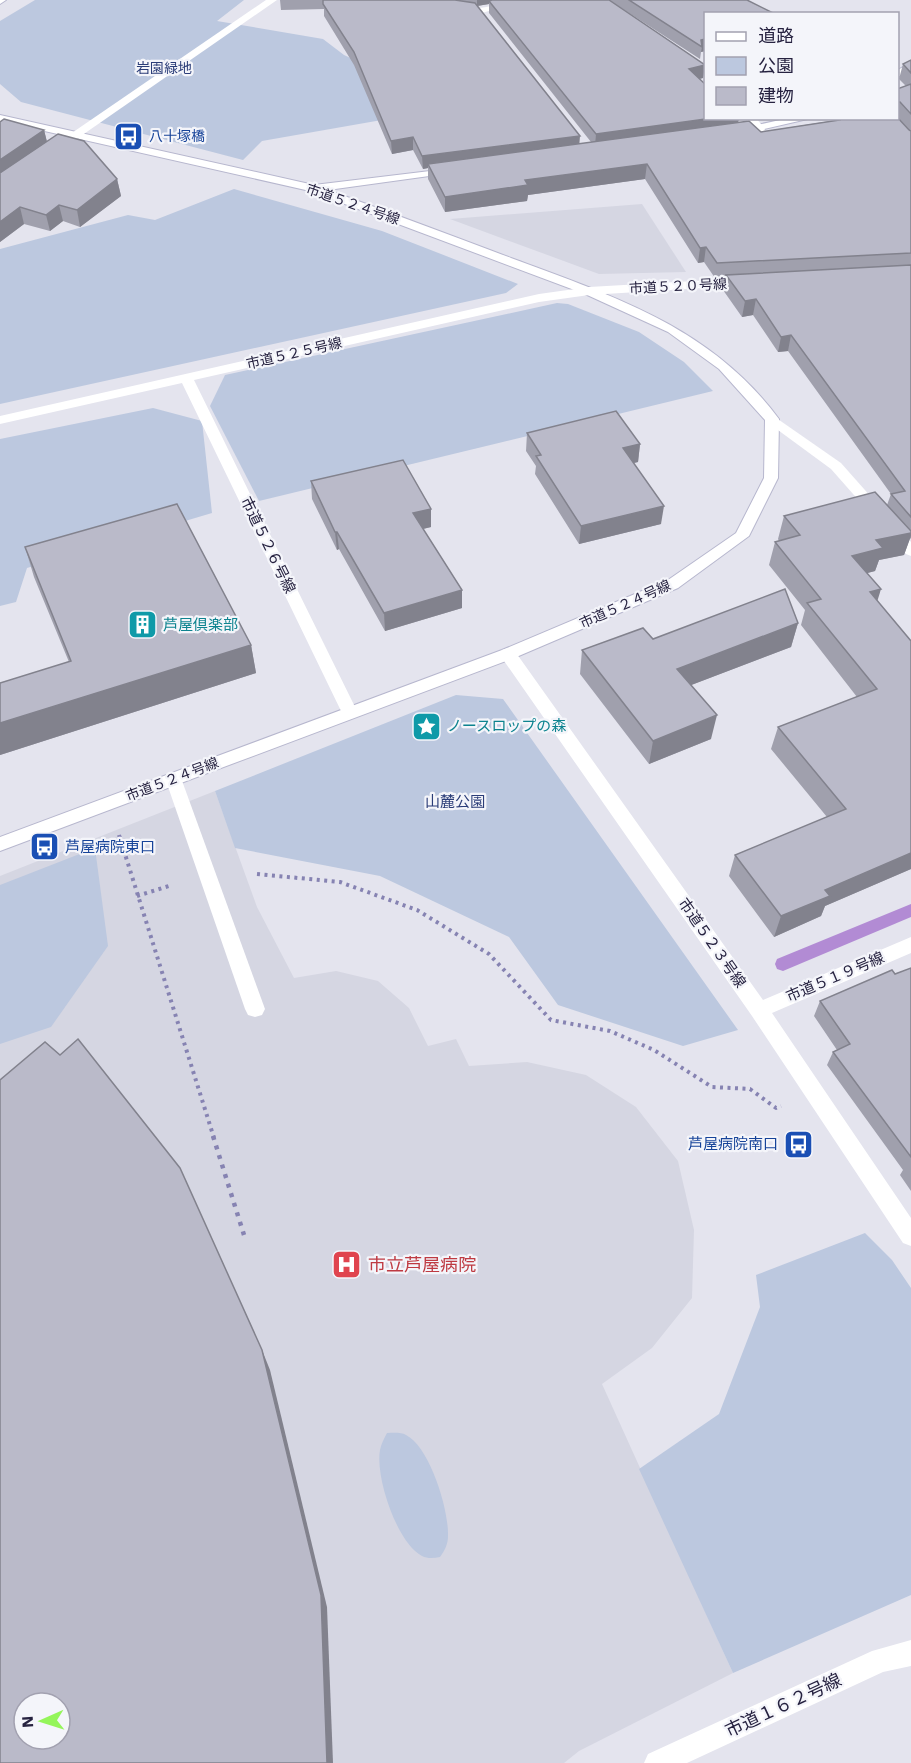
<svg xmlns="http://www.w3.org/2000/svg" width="911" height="1763" font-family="'Work Sans','Noto Sans JP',sans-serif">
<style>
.built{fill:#d5d6e2;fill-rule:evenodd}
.green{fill:#bcc8df}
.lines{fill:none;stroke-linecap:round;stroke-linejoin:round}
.stream{fill:#b28bd4;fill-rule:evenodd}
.secondary-casing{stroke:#b7b7ce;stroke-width:2}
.path-far1{stroke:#8683b2;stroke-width:4;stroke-dasharray:3 4.5;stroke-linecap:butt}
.path{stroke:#8683b2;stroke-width:4.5;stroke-dasharray:4 6;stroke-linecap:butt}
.lane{fill:#fff;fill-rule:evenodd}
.street{fill:#fff;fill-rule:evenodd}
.secondary{fill:#fff;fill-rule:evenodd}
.wall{fill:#a0a0ad;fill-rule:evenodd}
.shaded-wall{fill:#82828d}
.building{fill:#babac9;stroke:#82828d;stroke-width:1.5;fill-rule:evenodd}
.labels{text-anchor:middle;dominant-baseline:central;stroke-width:4.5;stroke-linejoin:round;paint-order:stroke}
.far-park-label{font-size:14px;fill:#2b3d78;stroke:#f4f5fa}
.far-transit-label{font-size:14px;fill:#164399;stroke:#f4f5fa;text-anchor:start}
.far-street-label{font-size:14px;fill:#262240;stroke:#f4f5fa}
.street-label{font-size:15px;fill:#262240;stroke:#f4f5fa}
.culture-label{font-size:15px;fill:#0d838f;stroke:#f4f5fa;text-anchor:start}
.park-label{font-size:15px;fill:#2b3d78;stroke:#f4f5fa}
.transit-label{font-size:15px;fill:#164399;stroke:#f4f5fa;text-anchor:start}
.near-health-label{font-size:18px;fill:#be3a42;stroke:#f4f5fa;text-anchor:start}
.near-street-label{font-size:18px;fill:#262240;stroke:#f4f5fa}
</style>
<rect width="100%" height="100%" fill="#e4e4ee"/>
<!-- built -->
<g class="built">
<path d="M642 204 686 272 599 274 450 219Z"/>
<path d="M215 791 257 907 294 978 336 971 378 981 409 1008 428 1046 456 1039 469 1066 527 1062 586 1075 636 1107 678 1161 694 1230 692 1298 652 1348 602 1384 733 1673 579 1751 564 1763H0V876ZM24 1703H60V1739H24Z"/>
</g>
<!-- green -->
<g class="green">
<path d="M35 0H244L217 21 323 39 344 55 357 61 536 93 262 141 243 160 21 102 0 84V21Z"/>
<path d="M234 189 382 231 518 284 506 293 0 404V249L128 215 155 220Z"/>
<path d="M557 303 568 304 639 332 684 362 713 391 259 501 210 406 225 375Z"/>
<path d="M153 408 202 421 212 513 27 568 16 602 0 606V439Z"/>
<path d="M456 695 503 699 738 1030 683 1046 558 1005 509 937 380 876 235 848 215 791Z"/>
<path d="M95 848 108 946 51 1027 0 1044V885Z"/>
<path d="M865 1233 892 1260 911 1288V1595L733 1673 639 1469 719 1414 760 1307 756 1275Z"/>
<path d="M387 1433C393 1433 401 1432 406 1435 430 1447 449 1510 448 1536 448 1544 445 1550 440 1557 434 1558 428 1559 422 1556 397 1543 375 1477 380 1450 381 1444 384 1439 387 1433Z"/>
</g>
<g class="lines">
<!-- stream -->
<path class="stream" d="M911 904V917L783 971 777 969 775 964 777 959Z"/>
<defs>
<g id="secondary">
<path d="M0 0H6L0 4Z"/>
<path d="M911 62V70L898 77V70Z"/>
<path d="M0 115 314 185 455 168V172L451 173 328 190C389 212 450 235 511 258 613 296 711 327 779 419L778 478 749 536 678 588 514 658 0 851V837L502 650 668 580 736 533 764 478 765 420 719 369 668 332 585 294 310 191 0 121Z"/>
<path d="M789 118H812L734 136 729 133 734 130Z"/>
</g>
</defs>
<!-- secondary casing -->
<use href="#secondary" class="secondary-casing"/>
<!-- path-far1 -->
<g class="path-far1">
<path d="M119 835 214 1138"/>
<path d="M257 874 340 882 417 910 489 954 551 1020 610 1031 654 1050 712 1087 750 1089 776 1108 781 1106"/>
<path d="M137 896 172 885"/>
</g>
<!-- path -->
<path class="path" d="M213 1136 244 1235"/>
<!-- lane -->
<path class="lane" d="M173 772 179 773 181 778 265 1009 262 1015 255 1017 248 1015 245 1009 165 778 167 773Z"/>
<!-- street -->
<g class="street">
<path d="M266 0H277L55 154H47V150Z"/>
<path d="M406 0C430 0 453 7 477 8 491 8 507 0 523 0L479 14 411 3Z"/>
<path d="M745 118H756L765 129 764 131H756Z"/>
<path d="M747 278 753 282 751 285 589 295 539 302 194 380 358 713 356 717H344L342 713 182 383 0 424V416L539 294 589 287Z"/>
<path d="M772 415 841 463 911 542V556L906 554 831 469 767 422 765 419Z"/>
<path d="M508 648 514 650 763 1000 911 937V953L772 1013 911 1218V1246L903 1243 752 1016 502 658 500 654 502 650Z"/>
<path d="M911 1640V1666L883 1672 687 1763H644L648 1754 872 1651Z"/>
</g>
<!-- secondary -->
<use href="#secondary" class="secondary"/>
</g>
<!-- wall -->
<g class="wall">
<path d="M280 0H609L705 65 703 78 699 79 705 118H739L738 123 761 132 836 120 837 118H897V89L906 86 899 79 903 64 911 60V539L910 538 904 555 879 560 875 571 867 573 877 601 911 641V869L825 906 821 916 774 937 729 876 735 855 827 817 771 749 778 727 857 697 801 625 805 610 769 565 775 542 779 541 778 539 784 516 887 505 891 494 788 351 778 352 753 315 742 317 723 290 725 278H715L704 262 698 263 645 179 528 195 527 201 445 212 428 179V168L423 169 413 150 392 154 354 65 324 16V9L281 10ZM489 4V13L591 142 580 144 477 6Z"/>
<path d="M609 0H747L705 14V51L701 52 700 59Z"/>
<path d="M0 122 44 130 47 142 117 179 121 196 80 227 63 221 50 231 24 224 0 242Z"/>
<path d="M527 433 640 444 638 462 633 463 661 524 579 544 535 474 536 466 526 451Z"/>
<path d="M311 481 431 509V527L423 529 462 590V608L385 631 339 549 337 550 312 499Z"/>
<path d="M25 547 251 645 256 673 0 755V683L69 662 34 577Z"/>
<path d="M798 623 791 647 691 685 711 739 649 764 580 674 582 650 653 639Z"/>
<path d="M911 968V1191L900 1175 903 1170 827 1065 833 1052 837 1050 814 1016 820 1001Z"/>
</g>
<!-- shaded-wall -->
<g class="shaded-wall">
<path d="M477 0H513L489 1V4L477 6Z"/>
<path d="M705 39V51L701 52 702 47 701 40Z"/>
<path d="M705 65 703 78 687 82 689 69Z"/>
<path d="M713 118H739L737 128 595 146 596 134Z"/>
<path d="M44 130 48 146 0 179V160Z"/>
<path d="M580 136 579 148 428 164V168L423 169 422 156Z"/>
<path d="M413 137V150L392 154 391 141Z"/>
<path d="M647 164 645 179 528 195 527 201 445 212V197L525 180Z"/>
<path d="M117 179 121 196 80 227 77 210Z"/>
<path d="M59 205 63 221 50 231 46 215Z"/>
<path d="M20 207 24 224 0 242V222Z"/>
<path d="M706 247 704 262 698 263 700 248Z"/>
<path d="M756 299 753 315 742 317 745 301Z"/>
<path d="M791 335 788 351 778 352 781 337Z"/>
<path d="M640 444 638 462 621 466 623 448Z"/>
<path d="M664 506 661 524 579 544 581 526Z"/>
<path d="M431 509V527L414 531 413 513Z"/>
<path d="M335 532H337L339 549 337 550Z"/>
<path d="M911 533V536L904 555 879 560 875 571 845 579 852 556 876 540Z"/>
<path d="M881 589 874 612 870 592Z"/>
<path d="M462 590V608L385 631 384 613Z"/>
<path d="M798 623 791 647 673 692 677 669Z"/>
<path d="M251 645 256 673 0 755V723Z"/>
<path d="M717 715 711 739 649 764 653 741Z"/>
<path d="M911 853V869L825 906 821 916 774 937 781 916 825 890Z"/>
<path d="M262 1350 270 1370 327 1607 333 1763H327Z"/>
</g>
<!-- building -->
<g class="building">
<path d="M323 0H455L475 3 580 136 422 156 413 137 391 141 354 52 323 4Z"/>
<path d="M492 0H609L705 65 689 69 705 84V118H713L596 134 489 1Z"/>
<path d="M629 0H747L775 14H705V39L701 40 702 47Z"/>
<path d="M911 60V73L903 64Z"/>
<path d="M911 84V114L900 102H897V89Z"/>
<path d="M897 117 909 130 911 131V253L717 263 706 247 700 248 647 164 525 180 528 185 445 197 428 164 749 121 761 132 840 120 839 118H897Z"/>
<path d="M4 119 44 130 0 160V122Z"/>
<path d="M58 134 84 141 117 179 77 210 59 205 46 215 20 207 0 222V173Z"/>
<path d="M911 265V517L891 494 905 491 791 335 781 337 756 299 745 301 726 275Z"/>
<path d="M616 411 640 444 623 448 664 506 581 526 536 456 541 455 527 433Z"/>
<path d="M403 460 431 509 413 513 462 590 384 613 337 532H335L311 481Z"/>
<path d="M875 492 911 531V533L876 540 883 548 852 556 881 589 870 592 911 641V853L825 890 830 896 781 916 735 855 846 809 778 727 877 689 807 603 821 599 775 542 800 535 784 516Z"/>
<path d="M177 504 251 645 0 723V683L71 661 25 547Z"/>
<path d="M785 589 798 623 677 669 717 715 653 741 582 650 643 628 653 639Z"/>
<path d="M911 968V1157L833 1052 850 1044 820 1001 892 970 895 974Z"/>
<path d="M78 1039 180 1168 262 1350 321 1595 327 1763H0V1080L45 1042 60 1055ZM24 1703H60V1739H24Z"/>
</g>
<!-- icons -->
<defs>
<symbol id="bus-square" viewBox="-11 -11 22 22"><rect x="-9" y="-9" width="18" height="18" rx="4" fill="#1a4fb4" stroke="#f4f5fa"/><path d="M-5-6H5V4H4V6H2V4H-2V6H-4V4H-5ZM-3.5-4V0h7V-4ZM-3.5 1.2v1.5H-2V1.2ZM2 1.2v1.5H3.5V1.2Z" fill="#fff"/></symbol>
<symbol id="building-square" viewBox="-11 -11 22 22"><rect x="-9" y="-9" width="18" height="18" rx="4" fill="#0f9aa8" stroke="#f4f5fa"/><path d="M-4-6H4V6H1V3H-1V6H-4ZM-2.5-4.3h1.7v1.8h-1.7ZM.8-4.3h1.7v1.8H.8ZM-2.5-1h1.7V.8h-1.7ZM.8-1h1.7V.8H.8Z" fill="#fff"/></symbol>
<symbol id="sight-square" viewBox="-11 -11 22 22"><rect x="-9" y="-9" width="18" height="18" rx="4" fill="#0f9aa8" stroke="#f4f5fa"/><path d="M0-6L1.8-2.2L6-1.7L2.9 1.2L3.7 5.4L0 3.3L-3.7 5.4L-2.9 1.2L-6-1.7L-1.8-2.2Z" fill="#fff"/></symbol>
<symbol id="hospital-square" viewBox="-11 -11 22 22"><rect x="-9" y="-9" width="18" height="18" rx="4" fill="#e0444e" stroke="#f4f5fa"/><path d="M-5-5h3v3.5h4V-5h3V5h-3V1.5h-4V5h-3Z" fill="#fff"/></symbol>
</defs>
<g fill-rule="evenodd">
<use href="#bus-square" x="112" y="120" width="33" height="33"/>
<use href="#building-square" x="126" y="608" width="33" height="33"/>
<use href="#sight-square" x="410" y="710" width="33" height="33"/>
<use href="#bus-square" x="28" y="830" width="33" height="33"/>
<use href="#bus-square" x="782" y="1128" width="33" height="33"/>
<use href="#hospital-square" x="330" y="1248" width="33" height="33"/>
</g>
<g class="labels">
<!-- far-park labels -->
<g class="far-park-label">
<text x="164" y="68">岩園緑地</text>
</g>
<!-- far-transit labels -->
<g class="far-transit-label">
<text x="149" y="136">八十塚橋</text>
</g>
<!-- far-street labels -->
<g class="far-street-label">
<text transform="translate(353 204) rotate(19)">市道５２４号線</text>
<text transform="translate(678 286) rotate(-3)">市道５２０号線</text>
<text transform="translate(294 353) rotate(-13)">市道５２５号線</text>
<text transform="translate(625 604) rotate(-24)">市道５２４号線</text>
<text transform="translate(172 779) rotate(-21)">市道５２４号線</text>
</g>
<!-- street labels -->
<g class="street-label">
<text transform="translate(268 545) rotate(64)">市道５２６号線</text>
<text transform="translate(712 943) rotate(55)">市道５２３号線</text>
<text transform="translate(835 977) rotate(-23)">市道５１９号線</text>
</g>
<!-- culture labels -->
<g class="culture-label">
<text x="163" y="625">芦屋倶楽部</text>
<text x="447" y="726">ノースロップの森</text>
</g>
<!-- park labels -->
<g class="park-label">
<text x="455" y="802">山麓公園</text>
</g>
<!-- transit labels -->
<g class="transit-label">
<text x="65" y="847">芦屋病院東口</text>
<text x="778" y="1144" text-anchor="end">芦屋病院南口</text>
</g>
<!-- near-health labels -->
<g class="near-health-label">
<text x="368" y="1264">市立芦屋病院</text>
</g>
<!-- near-street labels -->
<g class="near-street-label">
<text transform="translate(783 1705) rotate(-25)">市道１６２号線</text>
</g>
</g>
<!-- legend -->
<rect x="704" y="12" width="195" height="108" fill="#f4f5fa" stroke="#a2a1b0" stroke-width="1.5"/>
<rect x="716" y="32" width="30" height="9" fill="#ffffff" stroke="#a2a1b0" stroke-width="1.5"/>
<text x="758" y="42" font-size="18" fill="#262240">道路</text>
<rect x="716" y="57" width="30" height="18" fill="#bcc8df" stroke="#a2a1b0" stroke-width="1.5"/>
<text x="758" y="72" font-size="18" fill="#262240">公園</text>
<rect x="716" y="87" width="30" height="18" fill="#babac9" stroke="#a2a1b0" stroke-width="1.5"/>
<text x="758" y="102" font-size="18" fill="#262240">建物</text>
<!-- north arrow -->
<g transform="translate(42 1721) rotate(267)"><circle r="28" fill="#f4f5fa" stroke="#a2a1b0" stroke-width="1.5"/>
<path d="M0-4.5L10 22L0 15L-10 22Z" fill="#94f55a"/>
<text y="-9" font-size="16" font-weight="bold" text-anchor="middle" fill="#262240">N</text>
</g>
</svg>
